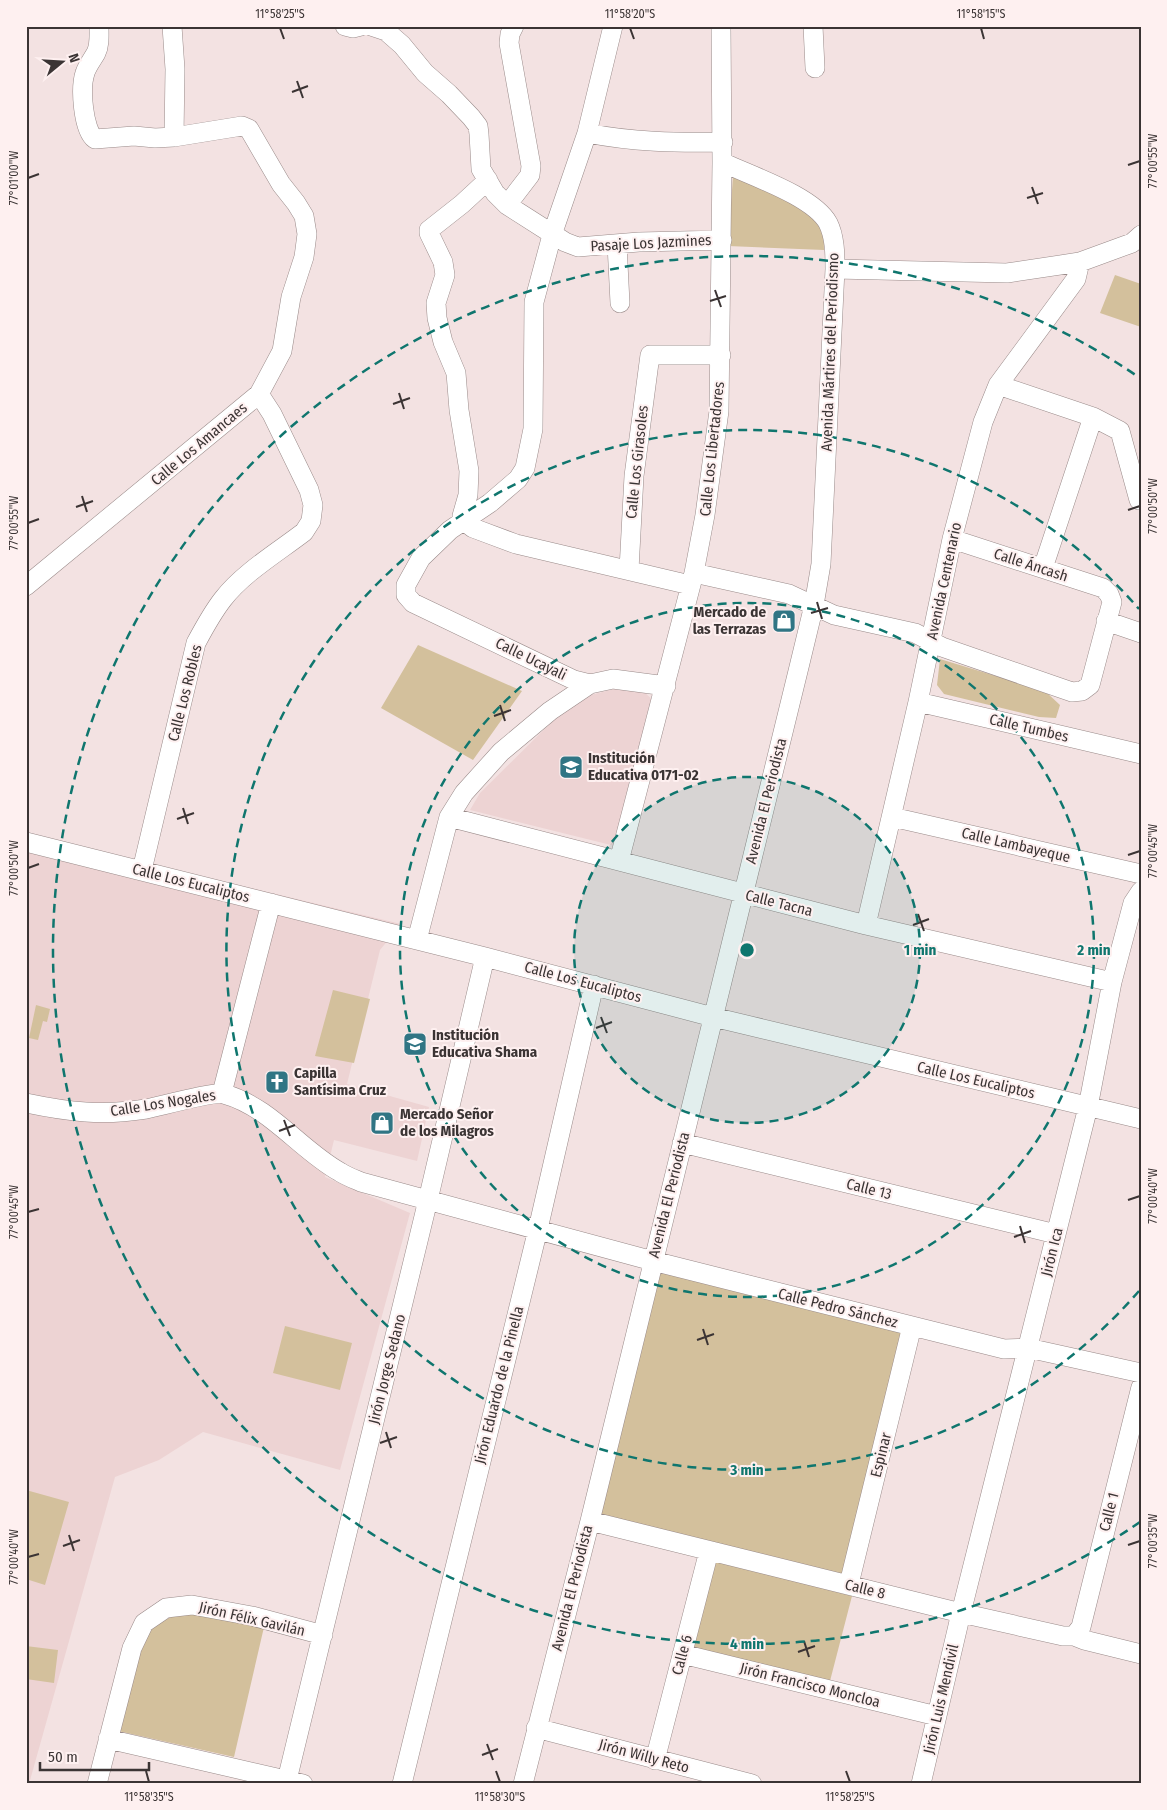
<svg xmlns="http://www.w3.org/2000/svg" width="1167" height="1810" font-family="'Fira Sans Condensed',sans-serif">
<rect width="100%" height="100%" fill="#f3e2e2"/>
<!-- built -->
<path fill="#edd3d3" d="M614,689L644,692L654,701L615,846L470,810L480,793L575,699Z
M26,834L401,924L380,950L347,1084L429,1107L417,1161L334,1140L325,1177L410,1213L340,1470L203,1432L159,1460L115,1477L29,1784H26Z"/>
<!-- green -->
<path fill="#d3c09c" d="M733,176C757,186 813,204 822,230C824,235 824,244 824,250L728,246Z
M1115,275L1141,284V327L1100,313Z
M418,645L522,691L473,760L381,708Z
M940,659L1045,691L1060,705L1056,718L1039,717L944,694L937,685Z
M333,990L370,999L354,1063L315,1056Z
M36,1005L50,1009L47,1022L43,1021L38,1040L29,1038Z
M660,1268L903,1330L842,1576L599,1515Z
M285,1326L352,1343L340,1390L273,1373Z
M26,1490L69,1502L45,1585L26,1579Z
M715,1560L852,1596L830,1681L692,1647Z
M192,1610L264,1627L234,1757L118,1731L141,1644L152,1629L163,1621L175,1615Z
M26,1646L58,1650L54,1683L26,1679Z"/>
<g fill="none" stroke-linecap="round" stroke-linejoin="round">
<!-- minor casing -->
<g stroke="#998a89" stroke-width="20">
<path id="minor" d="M172,26L175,69L174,137
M345,26L353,28L361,26
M371,26L386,31L402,45L425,73L449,94L471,117L478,126L479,134L481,169L495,193L507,205L565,242L578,247L639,242L722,240
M613,26L587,133L552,235L534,302L533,429L525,468L518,479L490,503L450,530L421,558L406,585V595L413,603L574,680L590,684L613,679L666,686
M813,26L815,68
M587,133C632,142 676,143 723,142
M507,205L530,175L531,166L509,43L510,34L514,26
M617,244L620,303
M835,269L1007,273L1080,262L1132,243L1141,235
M998,385L1093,417L1120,431L1139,500
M464,521L462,516L468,495L469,471L459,410L456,373L443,342L437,318L436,303L445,275L443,262L429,233V230L462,204L488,180
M464,521L473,528L516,544L690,585
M1043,568L1093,417
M629,570L634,476L650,355H721
M694,573L789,594L834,615L915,633L942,647L1072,692L1082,691L1090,685L1112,602L1109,594L1103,588L952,539
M26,586L259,394L282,351L291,297L304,257L307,234L304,216L296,203L281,184L249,129L242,126L174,137L155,138L134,136L95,139C83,130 80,88 85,73C87,66 92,60 96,53C100,45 99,35 99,26
M1106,621L1141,633
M918,702L1141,754
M449,817L866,925L1112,982
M892,817L1141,874
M26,842L485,957L713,1017L1141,1119
M619,861L694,573L705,515L719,411L722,162L721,26
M142,870L196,643C204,628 212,613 223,599C243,573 278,552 304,532L311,521L313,505L309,490L272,414L259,394
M866,925L918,702L952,539L983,422L998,385L1076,279L1080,262
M417,940L449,817L464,793L501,752L550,711L590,684
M222,1093L271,903
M26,1103C69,1112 102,1116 146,1109C161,1106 215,1091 224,1094C271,1107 300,1150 340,1172C346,1176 354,1179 361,1182L653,1261L912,1326L1004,1349L1028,1348L1141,1373
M682,1143L1056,1234
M590,1521L961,1613L1063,1636H1074L1084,1640L1141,1654
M849,1584L912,1326
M1074,1636L1081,1627L1141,1387
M682,1654L937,1716
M536,1728L752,1784
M108,1739L303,1784
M655,1760L709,1551
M287,1780L428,1200L485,957
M97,1784L132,1648L144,1623L166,1608L192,1605L252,1616L323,1635
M402,1784L538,1229L594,985
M523,1784L590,1521L800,663L814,605L821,564L835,269C835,254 835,237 828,223C813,196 751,176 722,162
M921,1784L961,1613L1088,1107L1112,982L1133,903L1141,891"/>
</g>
<!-- minor -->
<use href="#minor" stroke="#fff" stroke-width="19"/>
</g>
<!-- ticks -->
<path fill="none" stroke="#3b3434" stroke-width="2" d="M280,28L284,39M630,28L634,39M981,28L984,39M297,81L303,98M292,92L308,86M1128,165L1140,161M28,178L39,174M1032,187L1038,204M1027,198L1043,193M715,290L721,307M710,301L726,296M399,393L404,409M393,404L410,398M82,496L87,512M76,507L93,501M1128,510L1140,506M28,523L39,519M817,602L822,619M811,613L828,608M500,705L505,721M494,716L511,710M183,808L188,824M177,819L194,813M1128,855L1140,851M28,868L39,864M918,914L924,931M913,925L929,919M601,1017L607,1033M596,1028L612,1022M284,1120L290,1136M279,1131L295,1125M1128,1200L1140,1196M28,1212L39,1209M1020,1226L1025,1243M1014,1237L1031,1231M703,1329L708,1345M697,1340L714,1334M386,1432L391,1448M380,1443L397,1437M69,1535L74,1551M1128,1545L1140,1541M63,1546L80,1540M28,1557L39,1554M804,1641L809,1657M798,1652L815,1646M487,1744L493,1760M482,1755L498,1749M146,1771L149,1782M496,1771L500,1782M846,1771L850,1782"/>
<!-- distance rings -->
<circle cx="747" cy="950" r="173" fill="#0f766e" fill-opacity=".12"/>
<g fill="none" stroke="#0f766e" stroke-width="2.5" stroke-dasharray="9 6">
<circle cx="747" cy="950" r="173"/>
<circle cx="747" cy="950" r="347"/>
<path d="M1139 1291A520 520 0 1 1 1139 609"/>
<path d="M1140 1522A694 694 0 1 1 1140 378"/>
</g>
<!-- icons -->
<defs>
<g id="shop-square" transform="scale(1.25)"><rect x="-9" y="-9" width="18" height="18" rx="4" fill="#307584" stroke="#fef0f0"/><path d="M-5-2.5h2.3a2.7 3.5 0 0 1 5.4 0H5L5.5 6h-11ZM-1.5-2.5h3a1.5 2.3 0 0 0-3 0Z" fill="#fff"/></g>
<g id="school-square" transform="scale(1.25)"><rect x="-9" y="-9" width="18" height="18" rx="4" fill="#307584" stroke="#fef0f0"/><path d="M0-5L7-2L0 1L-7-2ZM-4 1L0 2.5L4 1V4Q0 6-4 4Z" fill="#fff"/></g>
<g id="church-square" transform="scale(1.25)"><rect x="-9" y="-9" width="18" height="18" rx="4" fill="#307584" stroke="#fef0f0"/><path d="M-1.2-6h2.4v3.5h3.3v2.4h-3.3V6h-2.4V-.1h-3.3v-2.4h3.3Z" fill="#fff"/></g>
</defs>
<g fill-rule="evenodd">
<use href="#shop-square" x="784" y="621"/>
<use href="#school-square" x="571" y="767"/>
<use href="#school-square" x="415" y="1044"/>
<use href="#church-square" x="277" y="1082"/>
<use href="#shop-square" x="382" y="1123"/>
</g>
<g text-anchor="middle" stroke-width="4" stroke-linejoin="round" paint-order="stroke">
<!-- street labels -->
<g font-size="15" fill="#3b3434" stroke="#fef0f0">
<text transform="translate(651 243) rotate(-3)" y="5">Pasaje Los Jazmines</text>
<text transform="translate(830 352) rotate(-88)" y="5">Avenida Mártires del Periodismo</text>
<text transform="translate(199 444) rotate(-40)" y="5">Calle Los Amancaes</text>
<text transform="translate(712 449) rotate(-84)" y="5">Calle Los Libertadores</text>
<text transform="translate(637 462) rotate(-84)" y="5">Calle Los Girasoles</text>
<text transform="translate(1031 565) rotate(18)" y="5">Calle Áncash</text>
<text transform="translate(944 581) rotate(-78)" y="5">Avenida Centenario</text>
<text transform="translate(531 659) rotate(26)" y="5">Calle Ucayali</text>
<text transform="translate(185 693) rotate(-76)" y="5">Calle Los Robles</text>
<text transform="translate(1029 728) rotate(13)" y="5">Calle Tumbes</text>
<text transform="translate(766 801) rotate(-76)" y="5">Avenida El Periodista</text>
<text transform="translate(1016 845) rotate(13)" y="5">Calle Lambayeque</text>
<text transform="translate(191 883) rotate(14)" y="5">Calle Los Eucaliptos</text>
<text transform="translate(779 903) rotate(14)" y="5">Calle Tacna</text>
<text transform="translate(583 982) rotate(15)" y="5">Calle Los Eucaliptos</text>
<text transform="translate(976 1080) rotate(13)" y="5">Calle Los Eucaliptos</text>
<text transform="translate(163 1103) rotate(-9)" y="5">Calle Los Nogales</text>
<text transform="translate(869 1189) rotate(14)" y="5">Calle 13</text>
<text transform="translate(669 1195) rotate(-76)" y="5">Avenida El Periodista</text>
<text transform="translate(1052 1252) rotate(-76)" y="5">Jirón Ica</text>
<text transform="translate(838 1308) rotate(14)" y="5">Calle Pedro Sánchez</text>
<text transform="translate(387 1369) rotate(-76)" y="5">Jirón Jorge Sedano</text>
<text transform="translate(499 1385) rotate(-76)" y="5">Jirón Eduardo de la Pinella</text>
<text transform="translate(881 1455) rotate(-76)" y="5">Espinar</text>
<text transform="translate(1109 1512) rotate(-76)" y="5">Calle 1</text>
<text transform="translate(572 1588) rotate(-76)" y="5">Avenida El Periodista</text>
<text transform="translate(865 1589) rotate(14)" y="5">Calle 8</text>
<text transform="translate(252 1619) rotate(13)" y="5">Jirón Félix Gavilán</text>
<text transform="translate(682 1655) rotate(-75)" y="5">Calle 6</text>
<text transform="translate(810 1685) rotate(14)" y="5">Jirón Francisco Moncloa</text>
<text transform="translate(941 1699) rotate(-77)" y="5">Jirón Luis Mendivil</text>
<text transform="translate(644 1756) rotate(15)" y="5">Jirón Willy Reto</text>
</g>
<!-- poi labels -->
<g font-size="15" font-weight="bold" fill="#3b3434" stroke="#fef0f0" text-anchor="start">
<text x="766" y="617" text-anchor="end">Mercado de<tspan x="766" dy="17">las Terrazas</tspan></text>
<text x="588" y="763">Institución<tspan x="588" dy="17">Educativa 0171-02</tspan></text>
<text x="432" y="1040">Institución<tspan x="432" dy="17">Educativa Shama</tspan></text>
<text x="294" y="1078">Capilla<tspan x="294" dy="17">Santísima Cruz</tspan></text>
<text x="400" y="1119">Mercado Señor<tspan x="400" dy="17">de los Milagros</tspan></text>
</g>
</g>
<circle cx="747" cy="950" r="8" fill="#0f766e" stroke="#fef0f0" stroke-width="2.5"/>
<g font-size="15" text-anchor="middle" font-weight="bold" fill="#0f766e" stroke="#fef0f0" stroke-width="4" stroke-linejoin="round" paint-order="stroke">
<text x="920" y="955">1 min</text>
<text x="1094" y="955">2 min</text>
<text x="747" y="1475">3 min</text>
<text x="747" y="1649">4 min</text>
</g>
<!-- border -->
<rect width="1167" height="1810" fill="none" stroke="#fef0f0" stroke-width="55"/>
<!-- north arrow -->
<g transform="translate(62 62) rotate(72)" stroke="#fef0f0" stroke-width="4" paint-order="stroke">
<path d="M0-4L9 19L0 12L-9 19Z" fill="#3b3434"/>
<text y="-8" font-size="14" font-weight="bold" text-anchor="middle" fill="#3b3434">N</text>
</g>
<!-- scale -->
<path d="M40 1762v8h109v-8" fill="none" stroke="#3b3434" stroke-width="2.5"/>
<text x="48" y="1762" font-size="15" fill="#3b3434" stroke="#fef0f0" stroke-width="4" paint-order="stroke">50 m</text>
<rect x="28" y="28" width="1112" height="1754" fill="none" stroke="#3b3434" stroke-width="2"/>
<g font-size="12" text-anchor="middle" fill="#3b3434">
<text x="280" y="18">11°58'25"S</text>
<text x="630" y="18">11°58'20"S</text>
<text x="981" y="18">11°58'15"S</text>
<text transform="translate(1153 161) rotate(-90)" y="4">77°00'55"W</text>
<text transform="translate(14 178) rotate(-90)" y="4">77°01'00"W</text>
<text transform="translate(1153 506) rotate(-90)" y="4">77°00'50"W</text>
<text transform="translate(14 523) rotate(-90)" y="4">77°00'55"W</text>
<text transform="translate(1153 851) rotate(-90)" y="4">77°00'45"W</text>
<text transform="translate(14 868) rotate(-90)" y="4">77°00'50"W</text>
<text transform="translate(1153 1196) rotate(-90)" y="4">77°00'40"W</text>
<text transform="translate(14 1212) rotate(-90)" y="4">77°00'45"W</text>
<text transform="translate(1153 1541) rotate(-90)" y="4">77°00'35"W</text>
<text transform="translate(14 1557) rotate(-90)" y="4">77°00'40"W</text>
<text x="149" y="1801">11°58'35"S</text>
<text x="500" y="1801">11°58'30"S</text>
<text x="850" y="1801">11°58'25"S</text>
</g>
</svg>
